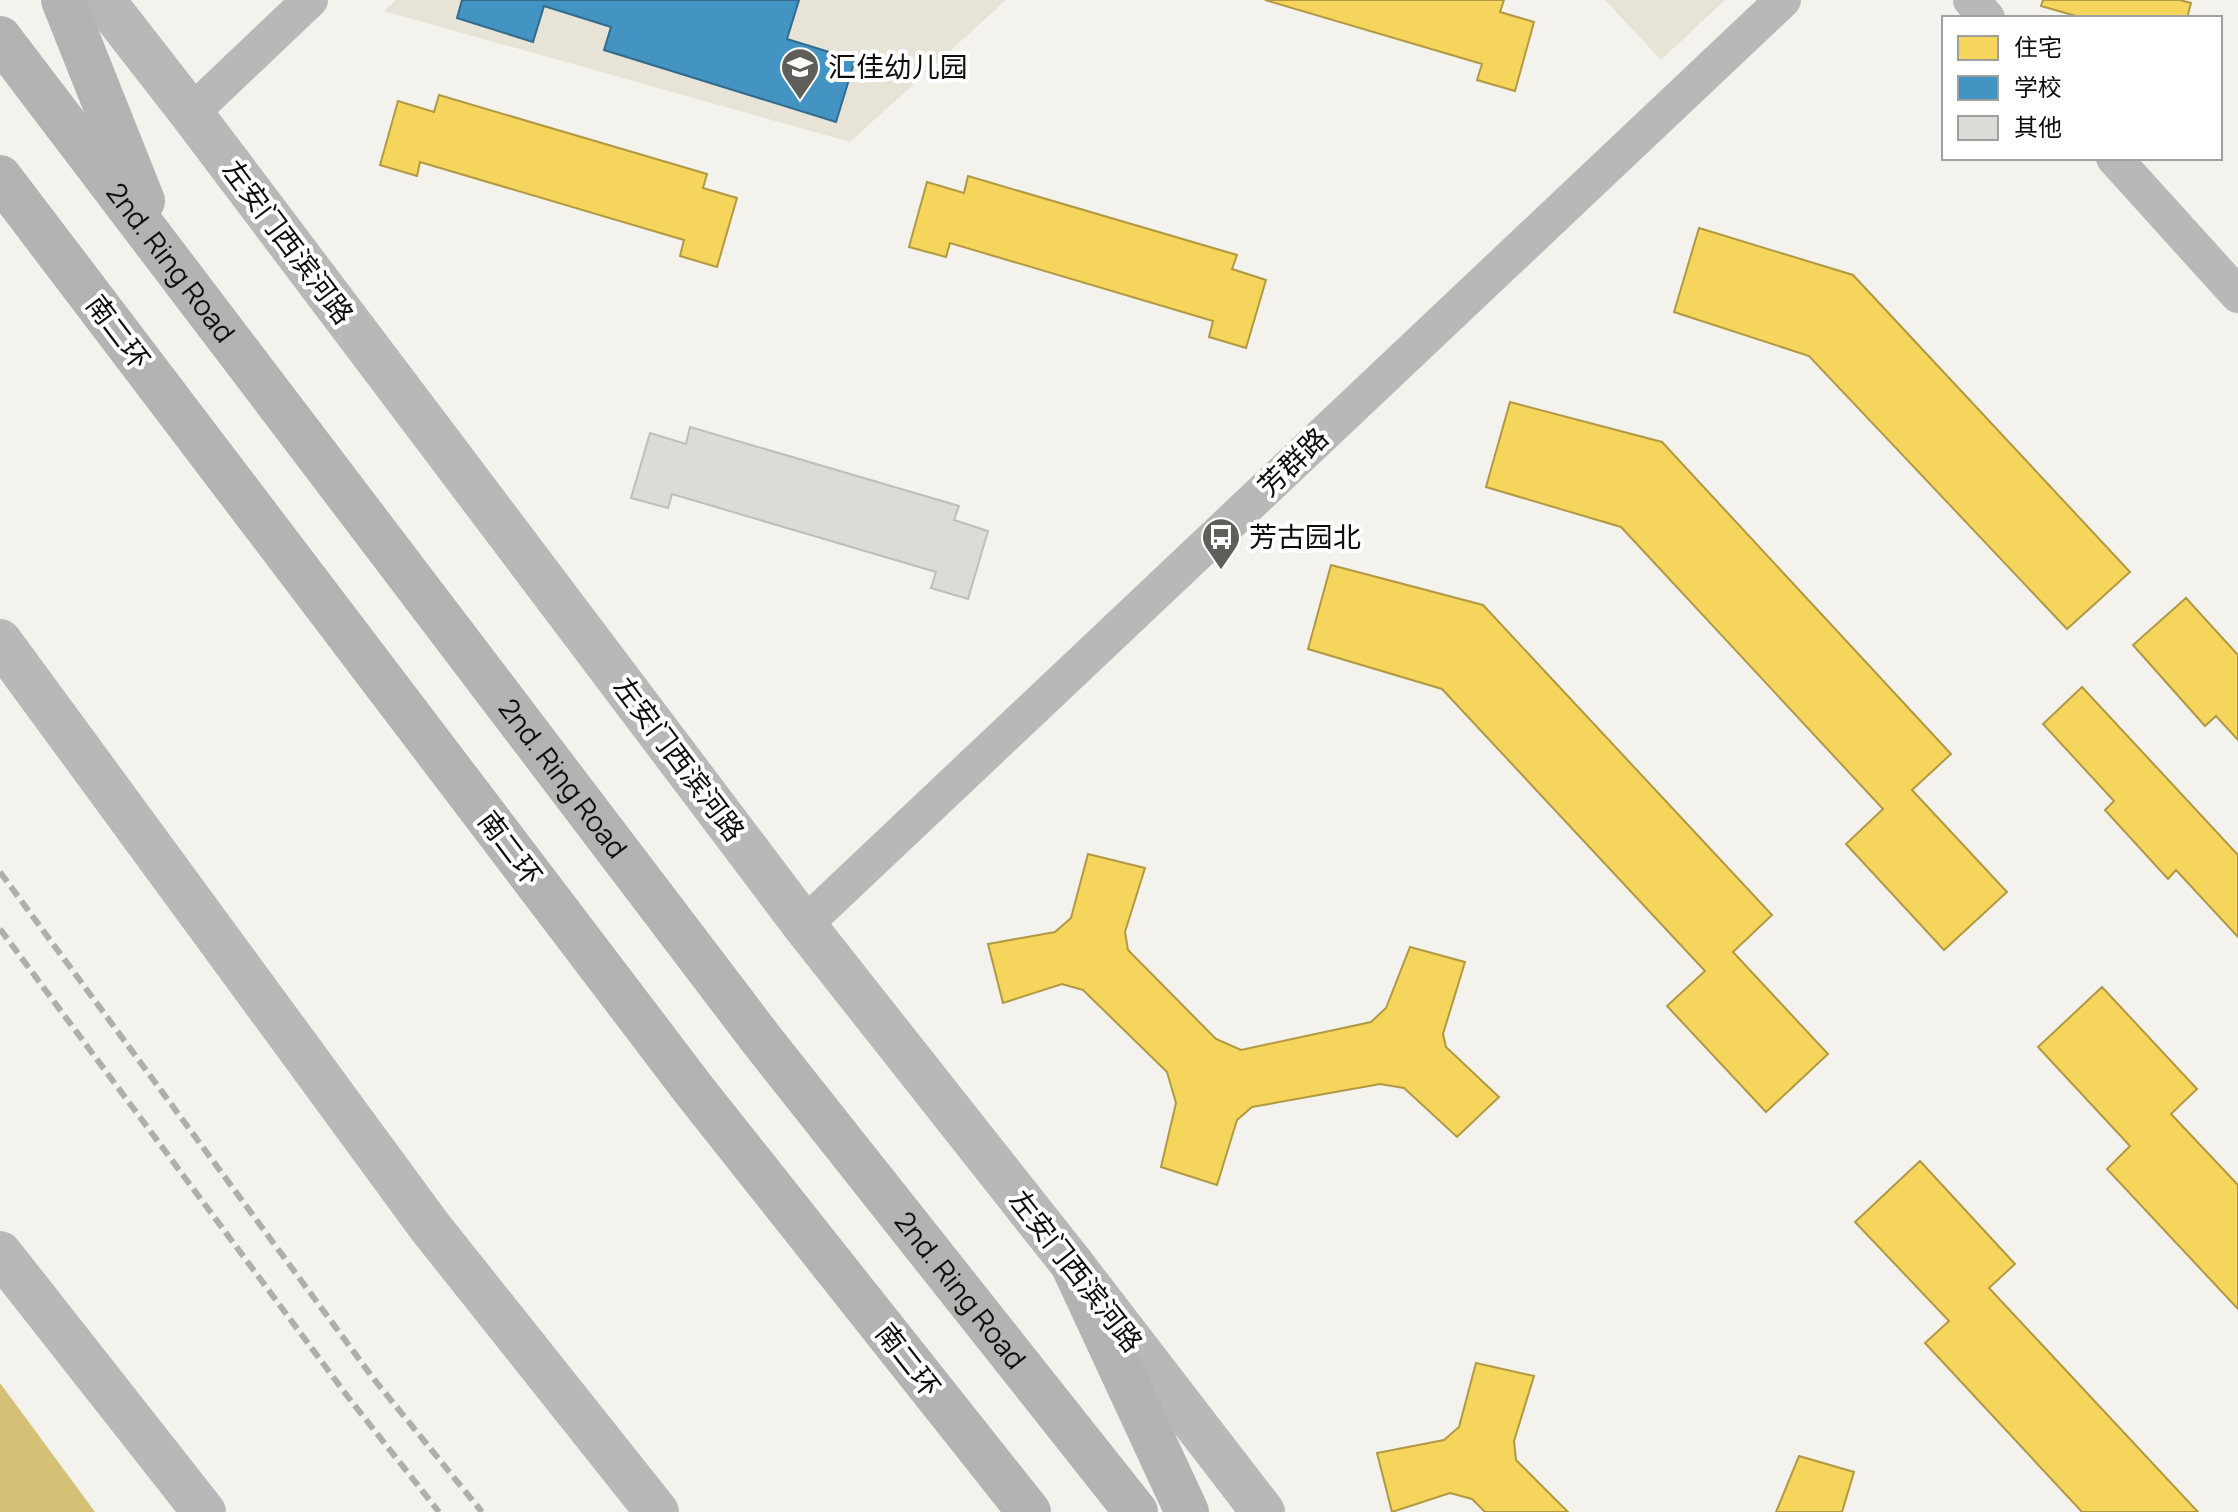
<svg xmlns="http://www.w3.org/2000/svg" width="2238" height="1512" font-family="Manrope,'Noto Sans SC',sans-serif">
<rect width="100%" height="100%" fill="#f3f2ec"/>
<!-- built -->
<path fill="#e7e4d7" d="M396,0H1006L850,142L384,11Z
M1605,0H1725L1661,60Z"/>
<!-- water -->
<path fill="#d4c175" d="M0,1383L95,1512H0Z"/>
<!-- homes -->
<path fill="#f6d55c" stroke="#b19944" stroke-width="2" d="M1265,0H1504L1500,12L1534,22L1515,91L1477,80L1482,64Z
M2043,0H2180L2191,3L2187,18H2083L2041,6Z
M439,95L707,174L703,188L737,198L717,267L680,256L684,240L420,162L417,176L380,165L398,101L434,112Z
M968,176L1237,255L1232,269L1266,280L1246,348L1209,337L1213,321L950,243L946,257L909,247L927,182L964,193Z
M1699,228L1853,275L2130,572L2067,629L1809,356L1674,312Z
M1510,402L1662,442L1951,754L1912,790L2007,892L1944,950L1846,844L1883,809L1621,527L1486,487Z
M1331,565L1483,605L1772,915L1733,952L1828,1054L1766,1112L1667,1006L1705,971L1442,689L1308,649Z
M2186,598L2238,655V740L2216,716L2205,726L2133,645Z
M2082,687L2238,855V937L2176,870L2168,879L2105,810L2114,801L2043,724Z
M1088,854L1145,868L1125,932L1128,950L1216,1039L1241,1050L1371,1022L1386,1008L1410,947L1465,962L1443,1034L1446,1047L1499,1097L1457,1137L1404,1088L1380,1084L1252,1107L1237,1120L1217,1185L1161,1167L1176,1103L1167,1072L1083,990L1062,984L1003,1003L988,944L1055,932L1071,918Z
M2102,987L2197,1089L2171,1114L2238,1185V1309L2107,1169L2130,1146L2038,1047Z
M1920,1161L2015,1264L1989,1288L2198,1512H2082L1925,1343L1949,1321L1855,1222Z
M1476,1363L1534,1376L1514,1441L1516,1460L1568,1512H1485L1472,1499L1450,1493L1392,1512L1377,1453L1444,1440L1459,1427Z
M1799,1456L1854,1472L1842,1512H1776Z"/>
<!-- schools -->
<path fill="#4393c3" stroke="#336b8c" stroke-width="2" d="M462,0H799L787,39L855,60L836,122L604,50L611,27L544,6L533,42L457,18Z"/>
<!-- building -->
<path fill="#dcdbd7" stroke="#bfbeba" stroke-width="2" d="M690,427L959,506L954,520L988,531L968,599L931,588L936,572L672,494L668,508L631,498L650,433L686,444Z"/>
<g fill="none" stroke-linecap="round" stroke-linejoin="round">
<!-- minor -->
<path stroke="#b8b8b8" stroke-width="36" d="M1971,0L1987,18
M191,113L310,0
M2114,158L2238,295
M804,925C1131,618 1456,308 1783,0"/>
<!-- tertiary -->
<path stroke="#b8b8b8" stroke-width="44" d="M103,0L191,113L804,925L1072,1264L1263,1512
M0,641L430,1227L657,1512
M0,1253L204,1512"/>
<!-- trunk -->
<g stroke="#b2b3b2" stroke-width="44">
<path d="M63,0L143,201"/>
<path id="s1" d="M0,38L761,1039L1136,1512"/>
<path d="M0,177L694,1090L1029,1512"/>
<path d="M1072,1264L1187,1512"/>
</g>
<!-- rail -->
<path stroke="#aeaeac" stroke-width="6" stroke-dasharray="12 6" stroke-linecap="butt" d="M0,872L373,1378L482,1512
M0,929L348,1397L439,1512"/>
</g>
<!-- icons -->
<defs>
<g id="school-pin" transform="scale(2)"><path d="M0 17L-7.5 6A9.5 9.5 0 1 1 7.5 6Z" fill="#5f5e5a" stroke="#fff"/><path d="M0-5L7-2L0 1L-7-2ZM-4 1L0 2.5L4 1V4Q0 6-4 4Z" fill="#fff"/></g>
<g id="bus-pin" transform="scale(2)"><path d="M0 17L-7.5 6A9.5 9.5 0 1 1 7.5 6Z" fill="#5f5e5a" stroke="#fff"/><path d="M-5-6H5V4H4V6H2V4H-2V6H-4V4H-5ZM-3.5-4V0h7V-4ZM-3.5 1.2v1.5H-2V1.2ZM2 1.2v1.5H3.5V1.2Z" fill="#fff"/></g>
</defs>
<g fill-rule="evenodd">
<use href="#school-pin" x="800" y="67"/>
<use href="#bus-pin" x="1221" y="537"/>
</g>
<g text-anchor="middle" stroke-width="8" stroke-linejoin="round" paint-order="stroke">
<!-- poi labels -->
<g font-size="28" fill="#0f0e0b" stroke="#fff" text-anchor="start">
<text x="828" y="77">汇佳幼儿园</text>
<text x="1249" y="547">芳古园北</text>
</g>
<!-- street labels -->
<g font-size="28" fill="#0f0e0b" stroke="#fff">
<text transform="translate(288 242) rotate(53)" y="10">左安门西滨河路</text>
<text dy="10" stroke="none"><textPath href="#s1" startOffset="282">2nd. Ring Road</textPath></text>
<text transform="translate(118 332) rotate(53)" y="10">南二环</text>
<text transform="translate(1293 462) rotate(-44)" y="10">芳群路</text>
<text transform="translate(679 759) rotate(53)" y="10">左安门西滨河路</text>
<text dy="10" stroke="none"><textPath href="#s1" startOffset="930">2nd. Ring Road</textPath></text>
<text transform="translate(510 848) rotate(53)" y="10">南二环</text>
<text transform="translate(1076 1271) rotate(52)" y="10">左安门西滨河路</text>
<text dy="10" stroke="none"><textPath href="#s1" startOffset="1578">2nd. Ring Road</textPath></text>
<text transform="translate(908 1360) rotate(52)" y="10">南二环</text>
</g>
</g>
<!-- legend -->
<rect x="1942" y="16" width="280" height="144" fill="#ffffff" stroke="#9f9f9d" stroke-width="2"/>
<rect x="1958" y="36" width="40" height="24" fill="#f6d55c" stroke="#9f9f9d" stroke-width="2"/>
<text x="2014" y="56" font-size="24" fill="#0f0e0b">住宅</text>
<rect x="1958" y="76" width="40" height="24" fill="#4393c3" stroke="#9f9f9d" stroke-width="2"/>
<text x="2014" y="96" font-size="24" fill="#0f0e0b">学校</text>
<rect x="1958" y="116" width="40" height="24" fill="#dcdbd7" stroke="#9f9f9d" stroke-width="2"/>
<text x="2014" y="136" font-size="24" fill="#0f0e0b">其他</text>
</svg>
